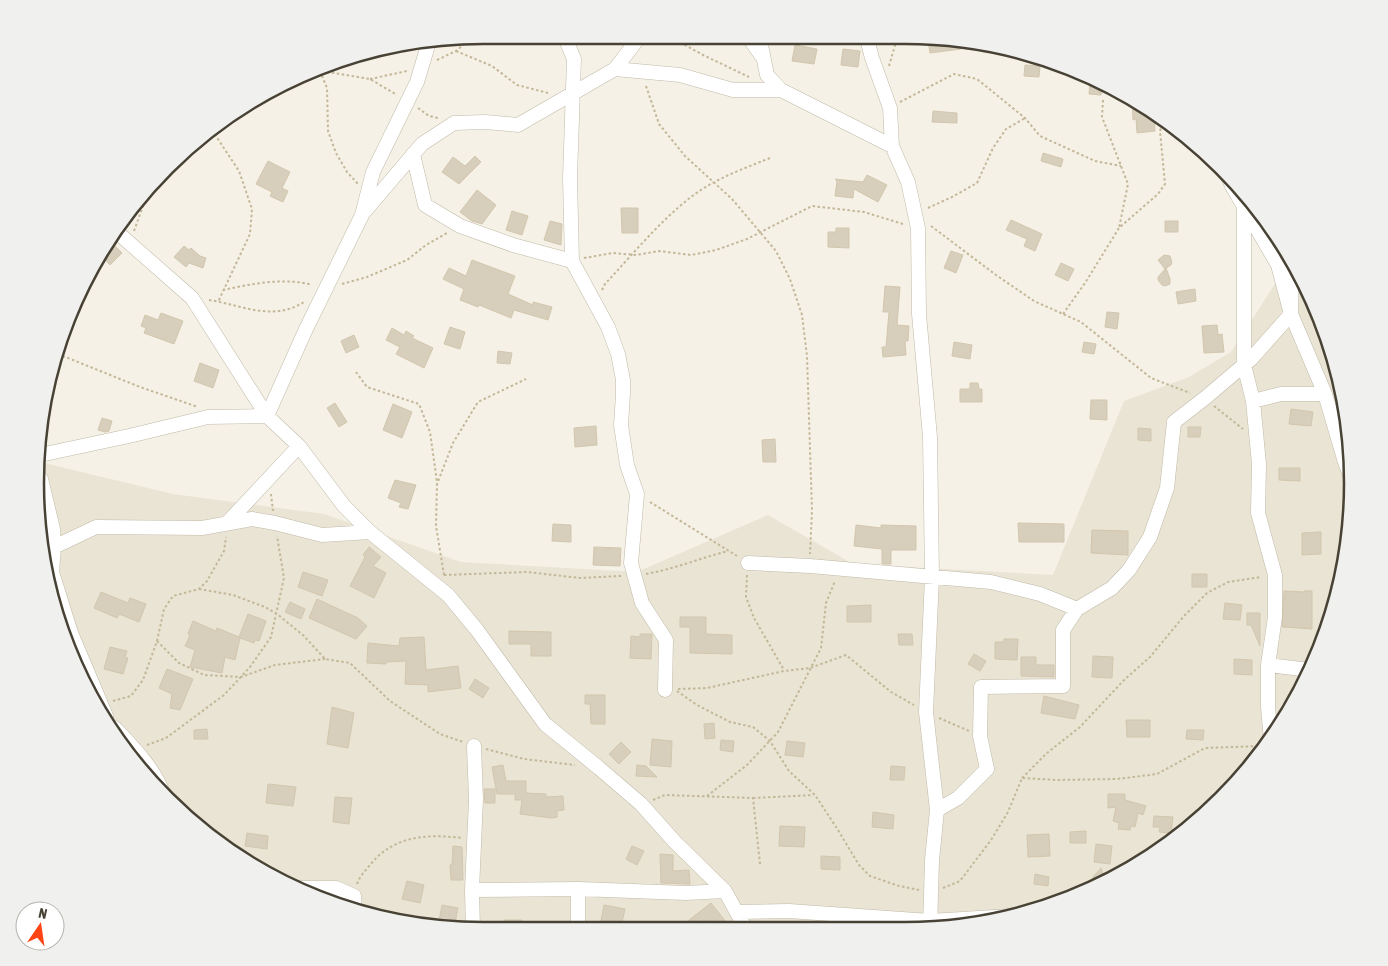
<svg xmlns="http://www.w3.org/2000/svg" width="1388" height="966" font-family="'Asap Condensed',sans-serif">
<rect width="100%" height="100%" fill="#f5f1e6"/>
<!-- residential -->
<path fill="#e9e4d4" d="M1291,259L1319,312L1344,396L1353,483L1344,571L1319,655L1277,732L1222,800L1103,885L992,922L905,931H483L395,922L311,897L234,855L166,800L81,681L44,570L40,462L173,494L324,514L461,562L637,572L768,515L853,564L1053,575L1124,401L1189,377L1231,352Z"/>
<!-- building -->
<path fill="#d7cebb" stroke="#d3c6ad" d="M937,38L960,40L961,49L930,53L928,40L938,43Z
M795,45L817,49L814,64L792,61Z
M843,49L860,51L858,67L841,65Z
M1025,65L1040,66L1039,77L1024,76Z
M1090,83L1102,85L1101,95L1089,94Z
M1132,97L1154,114L1155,131L1137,133L1136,119L1133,120Z
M933,111L957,113V123L932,122Z
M1043,153L1063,159L1061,167L1041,161Z
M475,156L481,162L459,184L442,172L453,157L465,166Z
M268,161L290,172L282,188L288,191L283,202L270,196L272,192L256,184Z
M867,175L887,185L878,202L854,189L853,198L835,196L837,181L835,179L863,182Z
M477,190L496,205L482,224L472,221L460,212Z
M621,208H638V233H622Z
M512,211L528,216L522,235L506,230Z
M1011,220L1042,234L1035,251L1024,246L1027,239L1006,230Z
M550,221L562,224L561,245L544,240Z
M1165,221H1178V232H1165Z
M836,228H849V248L828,247V232H836Z
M112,243L122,253L110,265L103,257Z
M184,246L189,250L191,248L200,256L206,258L203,268L189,263L186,267L174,257Z
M951,251L963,255L956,273L944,268Z
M1164,255L1170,256L1172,262L1171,265L1165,269L1158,260Z
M472,260L515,276L508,294L533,305V302L552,307L548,320L514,310L511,318L479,305L478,307L460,300L464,289L443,279L449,268L466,276Z
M1061,263L1074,269L1068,281L1055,275Z
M1166,268L1170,279V284L1165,286L1162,285L1158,280V277Z
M885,286L900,287L897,325L909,326L908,341H905L906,355L883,357L882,347H886L889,312H883Z
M1195,289L1196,301L1178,304L1176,292Z
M1107,312L1119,313L1117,329L1105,327Z
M161,313L183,321L174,344L144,333L146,328L141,326L145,315L158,320Z
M1217,325L1218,335L1222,334L1224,352L1204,353L1202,326Z
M450,327L465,332L460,349L444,344Z
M392,328L404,335L406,331L414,336L412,338L433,348L424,368L396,354L400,347L386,340Z
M354,335L359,347L346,353L341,341Z
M954,342L972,345L970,359L952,356Z
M1084,342L1096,344L1094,354L1082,352Z
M498,351L512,353L510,364L497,363Z
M200,363L219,370L213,388L194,381Z
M970,383H978L979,389H982V402H960V389H970Z
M1091,400H1107V420L1090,419Z
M335,403L347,422L339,427L327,408Z
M393,404L412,412L402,438L383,430Z
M1291,409L1313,412L1311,426L1289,424Z
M102,418L112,421L109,431L105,432L98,430Z
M596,426L597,445L575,447L574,428Z
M1188,427H1201L1200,437H1188Z
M1138,428L1151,429V441L1138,440Z
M775,439L776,462H763L762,440Z
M1279,468H1300V481L1279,480Z
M395,480L416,485L408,509L399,507L401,503L388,498Z
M1018,523L1064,524V542H1019Z
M553,524L571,525V542L552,541Z
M856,525L881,528V525L916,526V550H891V564H882V549L854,546Z
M1092,530L1128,531V555L1091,553Z
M1321,532V554L1302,555V533Z
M369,547L381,557L373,566L386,573L374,598L350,586L365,557L363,555Z
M594,547L621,548L620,566L593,565Z
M303,572L328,580L322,596L298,587Z
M1192,574H1207V587H1192Z
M1284,591L1304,592V591H1312V629L1282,627Z
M101,592L128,603L130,598L146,604L139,622L119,614L117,618L94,608Z
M317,599L358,618L367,626L356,639L309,618Z
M290,602L305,609L301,619L285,612Z
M1225,603L1242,605L1240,620L1223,619Z
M871,605V622H847V606Z
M1247,613H1260V646L1251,625H1247Z
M248,614L266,621L259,641L255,640L254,643L240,638L235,660L225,657L222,673L190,667L195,650L185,646L190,635L188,634L193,621L216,631L217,628L239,637Z
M680,617H706V634L732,635V654L690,653V627H680Z
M509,631L551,632V656H531V644H509Z
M640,634H652L651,659L630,658L631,636L640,637Z
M898,634H912L913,645H899Z
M424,637L426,670L458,666L461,688L428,692V685L405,684L406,661L386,662V664L367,663L368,643L399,646L400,638Z
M1004,639H1018L1017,660L995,659V642H1004Z
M110,647L127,651L125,657L128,658L123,674L104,669Z
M974,654L986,661L980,671L968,664Z
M1093,656L1113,657L1112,678L1092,677Z
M1021,657H1036V665H1054V677L1021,676Z
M1234,659L1252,660V675L1234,674Z
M167,669L193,679L180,710L170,708L172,694L159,688Z
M475,679L489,688L483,698L469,689Z
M585,695H605V724H591L590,704H585Z
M1044,696L1079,705L1075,719L1041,713Z
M332,707L354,713L348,748L327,744Z
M1126,720H1150V737H1127Z
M714,723L715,738L705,739L704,724Z
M207,729L208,739H194V730Z
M1187,730H1204L1203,740L1186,739Z
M652,739L672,741L671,767L650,765Z
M721,740L734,741L733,752L720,750Z
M787,741L805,743L803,757L785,755Z
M621,742L631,752L619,764L609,754Z
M503,765L506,781H526V793L546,794V797L563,796L564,810L557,811V817L552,818L520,814L522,800H515V794H497L492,767Z
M637,765L646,766L657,777L636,776Z
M891,766L905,767L904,780H890Z
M268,784L296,787L293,806L266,803Z
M484,789H495V803H485Z
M1108,794H1125V800L1146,806L1143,815L1138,813L1135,827L1131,826L1130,830L1118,829L1119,823L1113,821L1116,807L1108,808Z
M335,797L352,798L349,824L333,822Z
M873,812L894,815L893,829L872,827Z
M1154,816L1173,817L1171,833L1159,832L1160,827H1153Z
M780,826L805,827L804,847L779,846Z
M1086,831V843H1070V832Z
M247,833L268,836L267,849L245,846Z
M1049,834L1050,856L1028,857L1027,835Z
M1096,844L1112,846L1110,864L1094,862Z
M453,846L462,847L463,880H451L450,865H452Z
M632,846L644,851L637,865L626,859Z
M660,854L673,855V871L689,870L690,884L661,883Z
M821,856L840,857V870L821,869Z
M1101,868L1105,880L1104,883L1098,886L1093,883L1092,880L1093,877Z
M1035,874L1049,877L1048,886L1034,884Z
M407,881L424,885L420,903L402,899Z
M711,903L726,922L715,931L706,920L692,931H690L684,924Z
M442,905L458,908L454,928L438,926Z
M604,905L625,909L620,931H599Z
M504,920H522V931H504Z"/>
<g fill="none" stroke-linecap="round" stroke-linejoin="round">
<!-- minor casing -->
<g stroke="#c1baa8" stroke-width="15">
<path id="minor" d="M564,35L574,59L570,178L572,261L608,327L618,354L623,380V394L621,425L627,465L637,494L631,563L642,603L666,640L665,690
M747,35L761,55
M759,35L767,75L781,90L892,146
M866,35L872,58L890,108L892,146L908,182L918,228L919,314L930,437L932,577L926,712L937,810
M615,69L641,35
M413,154L425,205L460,226L513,245L572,261
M1226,171L1232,186L1278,265L1291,314L1325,394L1345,462L1353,483
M1244,208V365L1253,401
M365,211L422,144L454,123L485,122L518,125L615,69L680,75L733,90H781
M118,233L192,298L267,416L299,446L344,506L370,532L448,595L477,630L545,724L599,768L641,804L675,842L725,891L686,893L578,889L472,890L473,930
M40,455L129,436L208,417L267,416L306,329L362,215L373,172L417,82L429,42
M41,479L53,529L54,547L52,572L71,633L106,716
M228,522L299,446
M54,547L96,527L202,528L252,519L275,523L322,535L370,532
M748,563L810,566L991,582L1040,594L1077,609
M1268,665L1310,670
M115,728C135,749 155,769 165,798
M1271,740L1268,707V665L1275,617V575L1258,513L1259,464L1253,401L1281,394H1325
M295,888H336L354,896L355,910
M472,890L476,799L474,746
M725,891L747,931
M738,912L789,911L930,921L1011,916
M930,929L932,860L937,810L958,798L987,769L980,736L981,687L1063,686V630L1077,609L1112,588L1129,570L1150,537L1167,488L1174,422L1205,398L1251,359L1291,314L1292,262
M578,931V889"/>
</g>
<!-- path -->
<path stroke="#c4b798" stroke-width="2" stroke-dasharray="2.5 2.5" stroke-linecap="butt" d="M667,35L703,55L749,77
M456,51L492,66L517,85L548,93
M437,60L456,51L474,36
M889,66L898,35
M320,71L327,88L328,131L336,153L347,172L358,184
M322,71L370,79L397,95
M370,79L407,71
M646,86L659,124L685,156L732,199L776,251L790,279L802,315L807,356L812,511L810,554
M1103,100L1102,117L1128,184L1119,228
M900,102L954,74L977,79L1025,118L1040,136L1095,161L1121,166
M418,108L429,116L438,118
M212,130L239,171L252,209L250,234L218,302
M928,208L952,197L977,183L993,148L1006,129L1025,118
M931,226L996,275L1034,301L1081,322L1151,378L1190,393
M134,231L143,206L145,190
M584,258L613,253L636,255L659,251L691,255L716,250L747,239L812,206L864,212L903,224
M342,284L367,277L407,260L426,245L447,233
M223,290C250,284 286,277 312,285
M602,290L605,284C632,255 659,222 691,197C714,179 743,169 770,158
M209,300C242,305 272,322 304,302
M1063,314L1085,283L1119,228L1158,194L1165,184L1160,131L1163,121
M58,354L140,387L198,407
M356,372L367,387L419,404L430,432L437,482
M1214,406L1243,429
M271,494L273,511
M650,502L737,556
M646,574C674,569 701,558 728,551
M444,575L527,572L580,578L621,576
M444,575L436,526L437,484L453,443L478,402L526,379
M747,575L746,597L754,618L784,670
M199,589L233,595L265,607L277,614L304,636L325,659L350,663L390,701L440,734L463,742
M157,641L179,663L204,675L241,677L275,665L325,659
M678,689L707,688L784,671L810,668L846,655L891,692L914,705
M677,691L697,705L730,722L753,727L770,741L789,771L815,795L838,830L859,865L870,876L899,886L919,890
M113,701L131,696L143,680L157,641L164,609L173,596L199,589L207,581L224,551L226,537
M939,718L969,731
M147,745L166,738L224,695L250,667L271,637L284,578L277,536
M486,749L524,759L575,765
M1022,778L1047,753L1080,727L1124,680L1150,657L1184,616L1207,593L1228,582L1261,577
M707,796L747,765L778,732L821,648L826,603L835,581
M753,798L813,795
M653,800L665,795L753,798L760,864
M357,884C360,876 365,871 370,865C394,835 427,834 462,838
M943,888L960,881L991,840L1008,812L1022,778L1057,780L1117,779L1157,774L1205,748L1260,746"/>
<!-- minor -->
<use href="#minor" stroke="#fff" stroke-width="14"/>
</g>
<!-- crop -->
<path d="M0 0H1388V966H0ZM483 44H905A439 439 0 0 1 1344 483V483A439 439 0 0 1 905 922H483A439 439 0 0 1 44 483V483A439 439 0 0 1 483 44Z" fill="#f0f0ef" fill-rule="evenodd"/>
<path fill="none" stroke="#484235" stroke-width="2.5" d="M483 44H905A439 439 0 0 1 1344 483V483A439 439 0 0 1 905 922H483A439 439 0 0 1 44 483V483A439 439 0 0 1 483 44Z"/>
<!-- north arrow -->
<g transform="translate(40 926) rotate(13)"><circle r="24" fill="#ffffff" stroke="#b6b3ae"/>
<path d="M0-4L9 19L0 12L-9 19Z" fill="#ff4413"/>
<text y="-8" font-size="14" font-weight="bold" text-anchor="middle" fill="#484235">N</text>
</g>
</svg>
